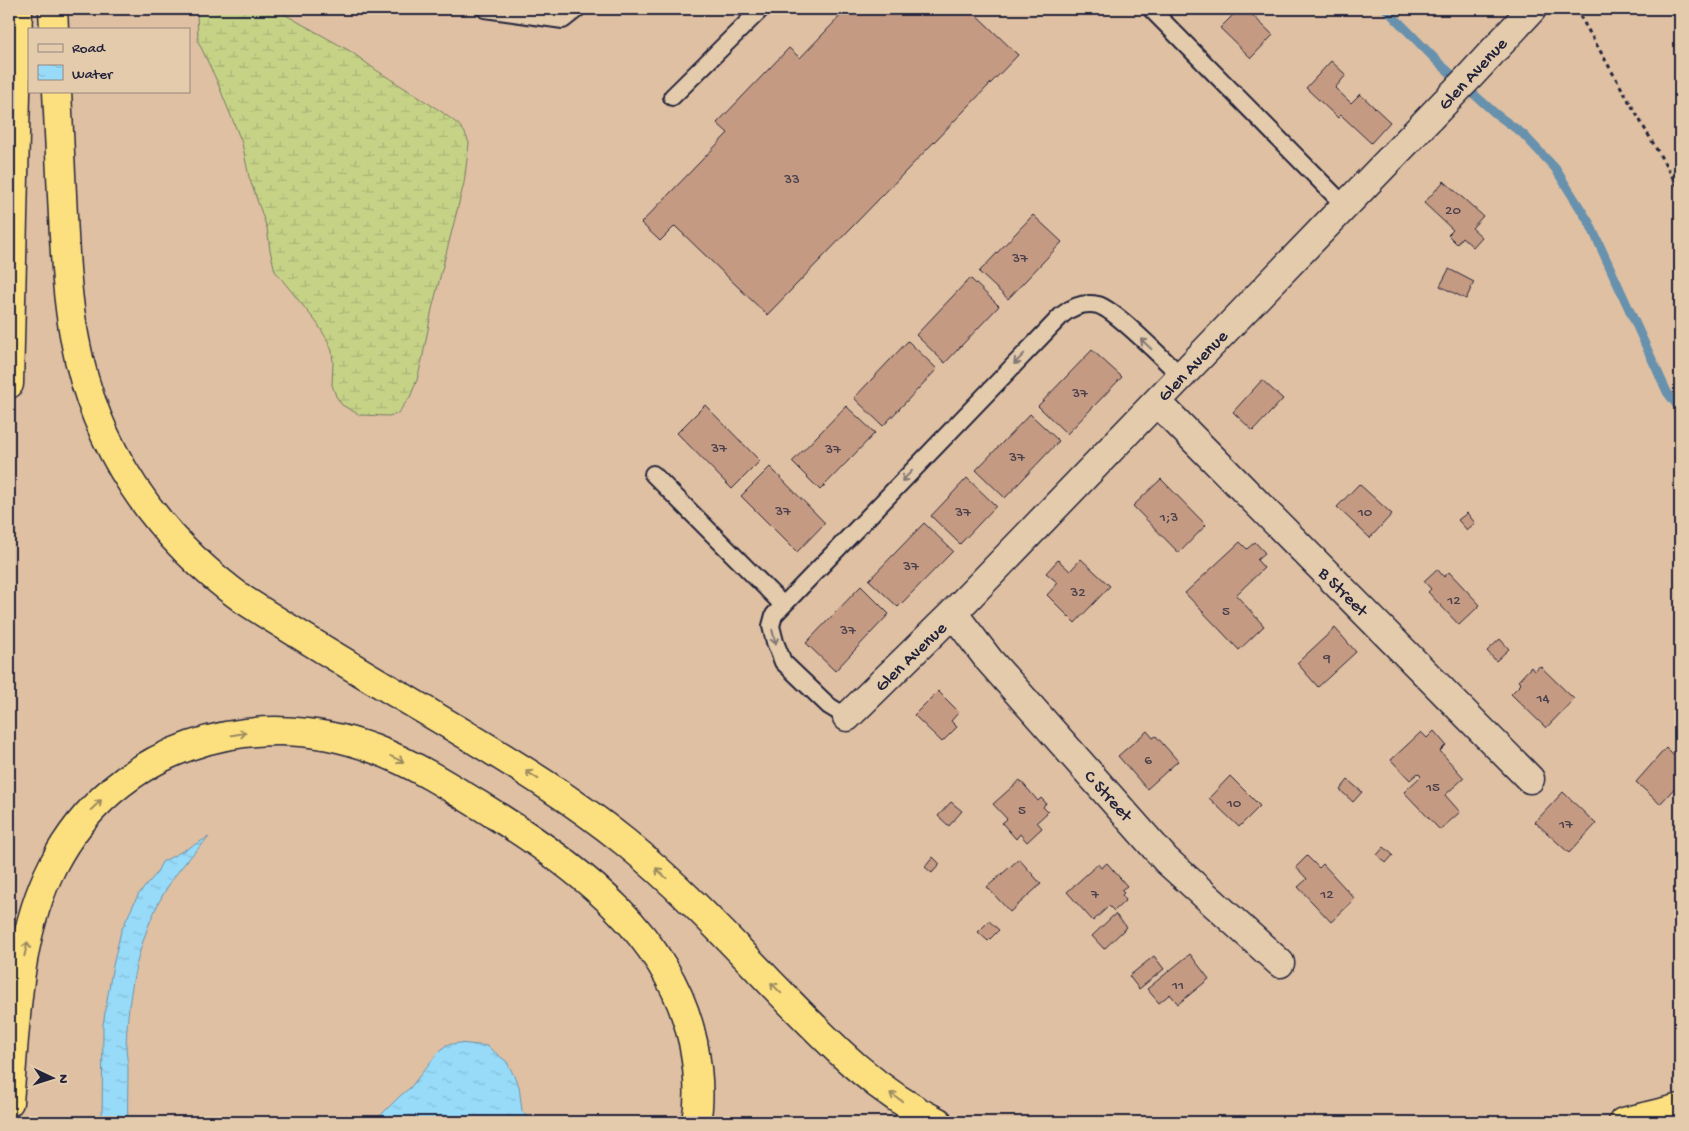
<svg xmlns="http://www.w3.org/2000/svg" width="1689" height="1131" font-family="'Gochi Hand',sans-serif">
<defs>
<pattern id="wetland-marsh" width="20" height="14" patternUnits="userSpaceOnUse" patternTransform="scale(1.25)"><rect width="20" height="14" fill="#c6d387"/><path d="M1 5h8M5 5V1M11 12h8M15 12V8" fill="none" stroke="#aab575"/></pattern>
<pattern id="water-ripples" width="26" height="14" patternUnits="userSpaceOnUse" patternTransform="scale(1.25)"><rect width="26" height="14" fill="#97dbf9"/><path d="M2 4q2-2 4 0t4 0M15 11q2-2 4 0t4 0" fill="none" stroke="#82bcd6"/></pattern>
</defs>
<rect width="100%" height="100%" fill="#dfc0a2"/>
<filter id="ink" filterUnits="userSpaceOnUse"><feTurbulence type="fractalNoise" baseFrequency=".02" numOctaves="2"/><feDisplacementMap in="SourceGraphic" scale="10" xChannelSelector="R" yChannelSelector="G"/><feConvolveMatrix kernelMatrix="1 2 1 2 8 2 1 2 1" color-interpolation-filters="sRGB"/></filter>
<g filter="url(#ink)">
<!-- wetland -->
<path fill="url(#wetland-marsh)" stroke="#747a61" d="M197,9H275L350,51L376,70L442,112L459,125L465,133L469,143L464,183L432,309L422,360L417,380L410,397L398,413L389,416L360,415L342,405L336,396L332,385L333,363L332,351L328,341L317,323L275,271L270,250L267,228L249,177L242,143L216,79L198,41Z"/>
<!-- water -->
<path fill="url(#water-ripples)" stroke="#6891ad" d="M209,837C195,852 181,866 170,883C139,931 128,991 126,1046C126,1054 128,1062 128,1069C128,1087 127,1105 128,1122H102L103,1025L112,970L121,931L138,895L156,874L162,862Z
M459,1043L487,1046L507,1062L519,1086L522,1111L531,1122H374L400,1096L410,1088L436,1055L446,1045Z"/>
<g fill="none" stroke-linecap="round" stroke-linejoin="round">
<!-- stream -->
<path stroke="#6891ad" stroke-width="9" d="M1386,9L1439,63L1496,114L1523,134L1555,168L1590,224L1667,392L1680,409"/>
</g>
<!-- building -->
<path fill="#c59a82" stroke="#22223b" d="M847,9H970L1018,55L767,315L675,226L660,241L641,223L728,133L717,123L789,48L800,58Z
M1239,9H1246L1273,35L1251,58L1220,28Z
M1331,61L1346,75L1335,88L1351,103L1360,94L1390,122L1371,143L1341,115L1338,118L1306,88Z
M1444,181L1483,216L1472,228L1482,237L1473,247L1462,237L1457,244L1448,235L1453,230L1424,203Z
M1033,215L1062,242L1008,299L979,272Z
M1449,269L1474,282L1466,299L1440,286Z
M970,278L999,306L945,363L916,335Z
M908,341L937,369L883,426L854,398Z
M1092,350L1122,377L1067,434L1038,406Z
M1262,380L1283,399L1253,431L1233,412Z
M705,405L760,461L732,489L677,433Z
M846,406L875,433L820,490L792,462Z
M1030,414L1059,441L1005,498L976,470Z
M770,467L825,523L797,552L741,496Z
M967,478L996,506L960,544L931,516Z
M1161,479L1206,525L1179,553L1133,506Z
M1359,484L1392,514L1370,538L1337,507Z
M1467,513L1475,523L1467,530L1458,520Z
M924,523L953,551L898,607L869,580Z
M1240,542L1247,549L1255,542L1265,553L1257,560L1264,568L1236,595L1264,626L1239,650L1185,593Z
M1081,559L1110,586L1075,623L1047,595L1058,583L1046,573L1058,560L1070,571Z
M1437,569L1444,577L1449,572L1480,605L1459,625L1428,592L1431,589L1424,581Z
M861,586L889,614L835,671L806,643Z
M1335,628L1356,652L1318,687L1297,663Z
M1500,639L1509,649L1496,661L1487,651Z
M1540,666L1574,699L1546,728L1511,694L1521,684L1518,681L1531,667L1534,671Z
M938,691L959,712L951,721L957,727L942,742L914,715Z
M1147,731L1153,738L1156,736L1178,761L1147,789L1118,756Z
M1434,731L1446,745L1440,751L1464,778L1445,795L1460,812L1440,830L1404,792L1421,776L1418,773L1410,780L1391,760L1421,732L1427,738Z
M1666,748L1680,762V782L1660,804L1636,782Z
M1230,776L1260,806L1239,827L1209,798Z
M1020,780L1038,801L1041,798L1046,803L1043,807L1048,812L1037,822L1042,828L1027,842L1020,834L1016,839L1002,823L1007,819L993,804Z
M1348,780L1362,792L1353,802L1340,790Z
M1563,792L1596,824L1569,853L1535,822Z
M951,802L962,811L949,826L938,816Z
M1384,847L1393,855L1386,863L1377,855Z
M1307,856L1319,868L1323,864L1355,899L1331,922L1298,887L1307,879L1296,867Z
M933,857L940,864L932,873L925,867Z
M1019,859L1041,884L1010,912L987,887Z
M1107,863L1127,886L1121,890L1124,893L1122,895L1126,900L1114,911L1109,906L1093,921L1067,892L1098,864L1101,868Z
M1115,914L1127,927L1104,949L1092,936Z
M989,921L999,930L988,941L978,932Z
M1190,954L1209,979L1178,1004L1170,994L1159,1003L1147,989Z
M1154,956L1164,969L1139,989L1129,976Z"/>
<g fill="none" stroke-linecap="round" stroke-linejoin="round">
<!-- lane casing -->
<g stroke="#22223b" stroke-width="20">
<path id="lane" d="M485,9L563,20L577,9
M1151,9L1345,206
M672,97L761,9
M653,474L783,605
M847,717L829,706L783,662L775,642L771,626L774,615L1062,315C1073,306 1084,302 1098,305C1116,310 1166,362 1182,377"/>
</g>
<!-- street casing -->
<g stroke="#22223b" stroke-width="31">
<path id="street" d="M1157,402L1530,779
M953,613L989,660L1166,860L1280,963
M847,717L953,613L1472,74L1532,9"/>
</g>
<!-- highway casing -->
<g stroke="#22223b" stroke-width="31">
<path id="highway" d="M53,9L54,29
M57,91C59,133 61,174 63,216C65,258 67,299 75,340C95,448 155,536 244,600C314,645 386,687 458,730C515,764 573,800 625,842C677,884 724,934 770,982C823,1036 869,1088 938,1122
M9,384L18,9
M9,1102C16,1024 16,937 53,865C114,747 252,703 374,749C417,765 455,790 495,815C581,869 671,937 693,1042C698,1068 701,1096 696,1122
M1623,1122L1680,1108"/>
</g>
<!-- path -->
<path stroke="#22223b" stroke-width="3" stroke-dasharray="4 4" stroke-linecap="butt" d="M1576,9L1680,190"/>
<!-- lane -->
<use href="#lane" stroke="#e3cbac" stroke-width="16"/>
<!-- street -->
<use href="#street" stroke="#e3cbac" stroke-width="28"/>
<!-- highway -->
<use href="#highway" stroke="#fce080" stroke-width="28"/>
</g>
<!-- one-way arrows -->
<defs><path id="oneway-shaft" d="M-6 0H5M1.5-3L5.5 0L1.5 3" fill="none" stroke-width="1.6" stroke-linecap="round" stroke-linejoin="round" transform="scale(1.25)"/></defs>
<g stroke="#827674">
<use href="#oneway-shaft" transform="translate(1146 344) rotate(-137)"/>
<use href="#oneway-shaft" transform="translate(1019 359) rotate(134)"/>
<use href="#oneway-shaft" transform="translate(907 476) rotate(134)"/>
<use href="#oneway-shaft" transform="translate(774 637) rotate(76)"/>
</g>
<g stroke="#9a8a61">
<use href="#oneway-shaft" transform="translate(239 734) rotate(-9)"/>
<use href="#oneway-shaft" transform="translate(397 759) rotate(24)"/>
<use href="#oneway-shaft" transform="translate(532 775) rotate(-147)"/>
<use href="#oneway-shaft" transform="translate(96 805) rotate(-44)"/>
<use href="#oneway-shaft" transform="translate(661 873) rotate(-137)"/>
<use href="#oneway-shaft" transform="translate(26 949) rotate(-77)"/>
<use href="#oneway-shaft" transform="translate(776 988) rotate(-134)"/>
<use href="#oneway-shaft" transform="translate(896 1097) rotate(-146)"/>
</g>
</g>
<g text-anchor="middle" stroke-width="4" stroke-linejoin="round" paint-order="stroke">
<!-- number labels -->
<g font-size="15" fill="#4b404d">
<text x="792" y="183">33</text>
<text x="1453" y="214">20</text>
<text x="1020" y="262">37</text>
<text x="1080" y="397">37</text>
<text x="719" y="452">37</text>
<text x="833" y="453">37</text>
<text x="1017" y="461">37</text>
<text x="783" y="515">37</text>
<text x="963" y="516">37</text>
<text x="1365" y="516">10</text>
<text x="1169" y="521">1;3</text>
<text x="911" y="570">37</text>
<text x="1078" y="596">32</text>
<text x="1454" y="604">12</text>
<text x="1226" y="615">5</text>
<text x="848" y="634">37</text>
<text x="1327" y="662">9</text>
<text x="1543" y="702">14</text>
<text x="1148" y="764">6</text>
<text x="1433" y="791">15</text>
<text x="1234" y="807">10</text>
<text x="1022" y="814">5</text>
<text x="1566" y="828">17</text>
<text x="1095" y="898">7</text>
<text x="1327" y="898">12</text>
<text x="1178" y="989">11</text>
</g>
<!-- street labels -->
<g font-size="18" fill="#22223b" stroke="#e3cbac">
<text transform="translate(1472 73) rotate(-47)" y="6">Glen Avenue</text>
<text transform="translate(1192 365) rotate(-46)" y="6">Glen Avenue</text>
<text transform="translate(1344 591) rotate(45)" y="6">B Street</text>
<text transform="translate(910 656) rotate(-44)" y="6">Glen Avenue</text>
<text transform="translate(1109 795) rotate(48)" y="6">C Street</text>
</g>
</g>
<!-- margin -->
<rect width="1689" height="1131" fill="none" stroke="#e3cbac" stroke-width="30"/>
<rect x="15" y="15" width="1659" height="1101" fill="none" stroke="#22223b" stroke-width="2" filter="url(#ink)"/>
<!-- legend -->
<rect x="28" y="28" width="162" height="65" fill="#e3cbac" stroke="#96877f"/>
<rect x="38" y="44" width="25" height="8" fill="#e3cbac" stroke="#96877f"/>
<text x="72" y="52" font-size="15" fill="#22223b">Road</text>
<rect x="38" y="65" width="25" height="15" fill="url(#water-ripples)" stroke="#96877f"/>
<text x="72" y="78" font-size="15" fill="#22223b">Water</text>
<!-- north arrow -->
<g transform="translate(52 1078) rotate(94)" stroke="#e3cbac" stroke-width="4" paint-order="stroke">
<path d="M0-4L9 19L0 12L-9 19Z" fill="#22223b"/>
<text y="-8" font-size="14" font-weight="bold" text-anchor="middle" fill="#22223b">N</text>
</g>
</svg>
